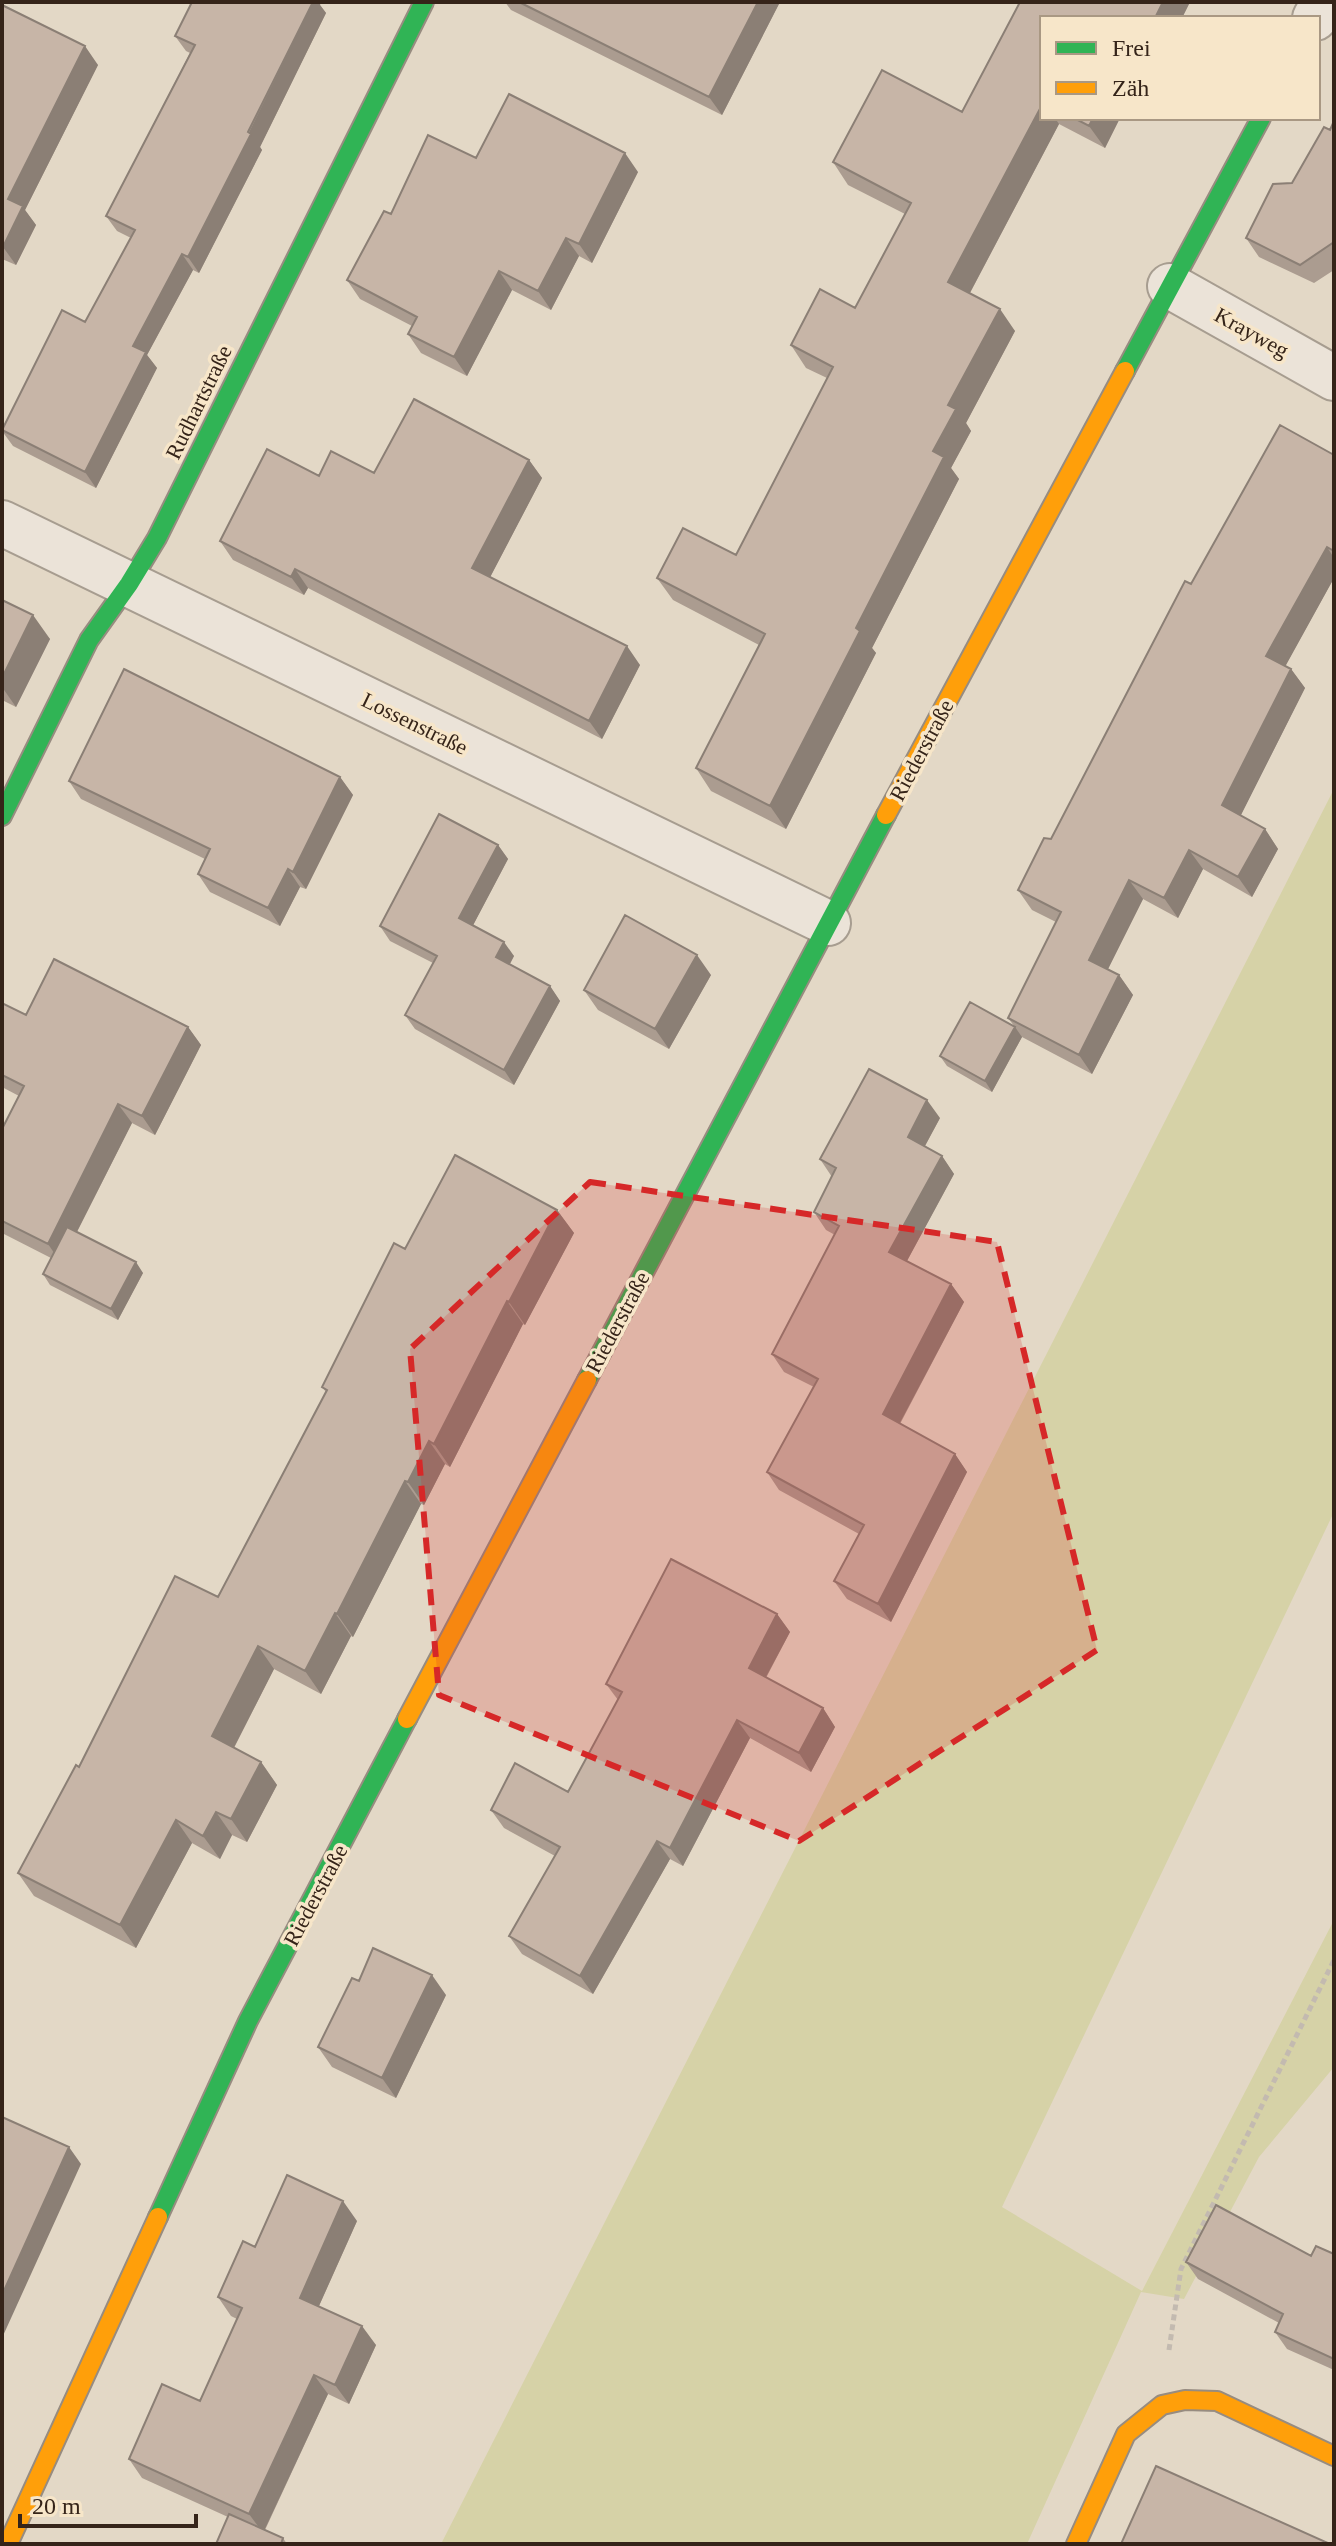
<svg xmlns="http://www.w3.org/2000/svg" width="1336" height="2546" font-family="'Times New Roman',serif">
<rect width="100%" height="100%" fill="#e3d8c6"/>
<!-- green -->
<path fill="#d6d2a7" d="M1334,789V1512L1002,2207L1142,2291L1334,1920V2067L1259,2157L1184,2299L1141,2292L1027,2544H441Z"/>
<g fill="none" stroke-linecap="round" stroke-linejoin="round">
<!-- street casing -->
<g stroke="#a79d90" stroke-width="48">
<path id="street" d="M1315,18L1324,2
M1170,286L1334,378
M2,523L828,923"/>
</g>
<!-- fast casing -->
<g stroke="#978c80" stroke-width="22">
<path id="fast" d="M1125,371L1261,118
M2,816L89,640L129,584L157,538L424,2
M587,1380L886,815
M158,2217L248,2021L407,1719"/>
</g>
<!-- slow casing -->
<g stroke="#978c80" stroke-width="22">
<path id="slow" d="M886,815L1125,371
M407,1719L587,1380
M8,2544L158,2217
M1076,2544L1126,2434L1162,2405L1185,2400L1217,2401L1334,2456"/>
</g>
<!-- path -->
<path stroke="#c3bab0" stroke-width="5" stroke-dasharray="6 4" stroke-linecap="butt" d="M1169,2350L1181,2269L1334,1960"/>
<!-- street -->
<use href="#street" stroke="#ebe3d8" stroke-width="44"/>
<!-- fast -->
<use href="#fast" stroke="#30b455" stroke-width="18"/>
<!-- slow -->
<use href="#slow" stroke="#ff9f0a" stroke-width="18"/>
</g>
<!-- wall -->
<path fill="#ab9c90" d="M505,2H780L722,115L511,10Z
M1020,2H1190L1182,18H1042V118H1120L1105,148L1059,124L970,293L1015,331L966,423L971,431L951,468L959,479L872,648L876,653L786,829L711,791L696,768L759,645L673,600L657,578L736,555L827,378L806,368L791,345L855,308L905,214L848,185L833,162L962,112Z
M2,5L98,65L25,210L36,225L16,265L2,259Z
M320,5L326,13L260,147L262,150L199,273L193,270L147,355L157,368L96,488L13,446L2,431L85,322L131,238L117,231L106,216L190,53L186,51L175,36Z
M1334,121V270L1314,283L1259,257L1246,238L1292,183L1330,130Z
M476,158L638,172L592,263L579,256L551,310L512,290L467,376L421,353L408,334L412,326L360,299L347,280L391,214Z
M1334,455V578L1285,666L1291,669L1305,688L1240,816L1265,829L1278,849L1252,897L1203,869L1178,918L1143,899L1108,969L1119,975L1133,995L1092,1074L1022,1037L992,1092L947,1066L940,1056L1015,1027L1008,1018L1056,922L1032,910L1018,890L1051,839L1191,584Z
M529,460L542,478L490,577L640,665L602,739L308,588L304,595L233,560L220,541L319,476L374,473Z
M2,600L50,639L16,707L2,700Z
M340,777L353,795L306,889L300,887L280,926L210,892L198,874L205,859L81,799L69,781Z
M498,845L508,859L473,925L514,956L510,964L550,986L560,1001L514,1085L415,1029L405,1015L433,963L390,941L380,926Z
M711,975L669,1049L598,1010L584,990Z
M2,1003L26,1015L188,1027L201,1045L155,1135L132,1123L77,1232L143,1273L118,1320L50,1285L43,1274L51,1258L2,1233V1129L19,1096L2,1087Z
M940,1118L925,1146L942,1156L954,1174L907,1261L951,1284L964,1302L900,1424L955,1454L967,1472L891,1622L847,1599L834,1581L859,1534L779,1490L767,1472L814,1387L784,1372L772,1354L835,1235L826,1230L814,1212L832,1177L820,1159Z
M557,1210L574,1233L525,1325L523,1324L450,1467L445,1464L424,1505L421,1504L353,1637L351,1636L321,1694L274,1669L234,1748L261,1762L277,1785L247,1842L232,1835L220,1859L192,1843L136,1948L34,1896L18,1873L79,1767L218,1597L326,1392L322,1387L405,1249Z
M777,1614L790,1632L766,1678L823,1708L835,1727L811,1772L750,1738L683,1866L670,1859L593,1994L522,1954L509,1936L555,1856L504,1828L491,1810L568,1792L618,1700L606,1684Z
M359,1981L446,1995L396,2098L332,2067L318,2047Z
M357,2221L319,2306L376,2345L349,2404L328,2394L265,2530L283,2538L287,2544H216L228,2517L142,2478L129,2459L200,2401L237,2319L231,2316L218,2297L255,2247Z
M1334,2254V2370L1287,2349L1275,2332L1279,2323L1198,2279L1186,2262Z"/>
<!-- shaded-wall -->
<path fill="#8b7f75" d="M313,2H321L320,5L326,13L260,147L262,150L199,273L188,257Z
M758,2H780L722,115L709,97Z
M1163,2H1190L1182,18H1155Z
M85,46L98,65L25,210L36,225L16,265L3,247L8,199Z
M1042,105V118H1055L1059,124L964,304L948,282Z
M1093,118H1120L1105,148L1089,126Z
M625,153L638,172L592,263L579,244Z
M566,238L579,256L551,310L538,291Z
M182,254L193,270L147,355L157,368L96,488L85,472L133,346Z
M499,271L512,290L467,376L454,357Z
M1000,309L1015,331L966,423L971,431L951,468L959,479L872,648L876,653L786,829L770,806L856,628L948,405Z
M529,460L542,478L485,587L472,568Z
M1327,547L1334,558V578L1280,676L1266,656Z
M295,569L308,588L304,595L291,577Z
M33,615L50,639L16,707L2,687V678Z
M627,646L640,665L602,739L589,721Z
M1291,669L1305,688L1236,825L1222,805Z
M340,777L353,795L306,889L293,872Z
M1265,829L1278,849L1252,897L1238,877Z
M498,845L508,859L469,933L459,918Z
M1189,850L1203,869L1178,918L1164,898Z
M288,869L300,887L280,926L268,908Z
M1129,880L1143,899L1103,979L1089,960Z
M504,942L514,956L506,971L496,957Z
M697,955L711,975L669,1049L655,1029Z
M1119,975L1133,995L1092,1074L1079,1055Z
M550,986L560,1001L514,1085L504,1070Z
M188,1027L201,1045L155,1135L142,1116Z
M1015,1027L1022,1037L992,1092L985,1081Z
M927,1100L940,1118L920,1155L908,1137Z
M118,1104L132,1123L61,1263L48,1244Z
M942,1156L954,1174L902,1270L889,1252Z
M557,1210L574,1233L525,1325L509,1302Z
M136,1262L143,1273L118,1320L111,1309Z
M951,1284L964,1302L895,1432L883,1414Z
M507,1301L523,1324L450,1467L434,1444Z
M429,1441L445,1464L424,1505L408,1482Z
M955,1454L967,1472L891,1622L878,1604Z
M405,1481L421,1504L353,1637L337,1614Z
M335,1613L351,1636L321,1694L305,1671Z
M777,1614L790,1632L761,1686L749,1668Z
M258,1646L274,1669L228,1759L212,1736Z
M823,1708L835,1727L811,1772L799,1753Z
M737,1720L750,1738L683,1866L670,1848Z
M261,1762L277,1785L247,1842L231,1819Z
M216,1812L232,1835L220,1859L203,1836Z
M176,1820L192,1843L136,1948L120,1925Z
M657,1841L670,1859L593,1994L580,1976Z
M432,1975L446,1995L396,2098L382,2078Z
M69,2147L81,2164L2,2338V2295Z
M343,2201L357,2221L314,2317L300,2298Z
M362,2326L376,2345L349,2404L335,2385Z
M314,2375L328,2394L263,2533L249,2514Z"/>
<!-- building -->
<path fill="#c7b5a7" stroke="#8b7f75" stroke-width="2" d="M192,2H313L248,132L251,134L188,257L182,254L133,346L146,352L85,472L2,430L62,310L85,322L135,230L106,216L195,45L175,36Z
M519,2H758L709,97Z
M1020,2H1163L1155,18H1042V105L948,282L1000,309L948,405L956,409L933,451L944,457L856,628L860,631L770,806L696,768L765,634L657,578L683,528L736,555L833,367L791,345L820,289L855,308L911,203L833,162L882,70L962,112Z
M2,5L85,46L8,199L23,206L3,247Z
M509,94L625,153L579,244L566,238L538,291L499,271L454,357L408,334L417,317L347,280L384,211L391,214L428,135L476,158Z
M1074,118H1093L1089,126Z
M1334,121V242L1300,265L1246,238L1273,184L1292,183L1324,127L1330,130Z
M414,399L529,460L472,568L627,646L589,721L295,569L291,577L220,541L267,449L319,476L331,451L374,473Z
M1280,425L1334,455V551L1327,547L1266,656L1291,669L1222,805L1265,829L1238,877L1189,850L1164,898L1129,880L1089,960L1119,975L1079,1055L1008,1018L1061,912L1018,890L1044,838L1051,839L1185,581L1191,584Z
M2,600L33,615L2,678Z
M124,669L340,777L293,872L288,869L268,908L198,874L210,849L69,781Z
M439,814L498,845L459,918L504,942L496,957L550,986L504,1070L405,1015L437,956L380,926Z
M625,915L697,955L655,1029L584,990Z
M54,959L188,1027L142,1116L118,1104L48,1244L2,1221V1129L24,1086L2,1075V1003L26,1015Z
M970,1002L1015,1027L985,1081L940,1056Z
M869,1069L927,1100L908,1137L942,1156L889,1252L951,1284L883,1414L955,1454L878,1604L834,1581L864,1525L767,1472L818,1379L772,1354L839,1226L814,1212L836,1168L820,1159Z
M455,1155L557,1210L509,1302L507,1301L434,1444L429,1441L408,1482L405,1481L337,1614L335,1613L305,1671L258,1646L212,1736L261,1762L231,1819L216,1812L203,1836L176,1820L120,1925L18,1873L76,1765L79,1767L175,1576L218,1597L327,1390L322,1387L394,1243L405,1249Z
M67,1227L136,1262L111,1309L43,1274Z
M671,1559L777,1614L749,1668L823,1708L799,1753L737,1720L670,1848L657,1841L580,1976L509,1936L560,1847L491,1810L515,1763L568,1792L622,1692L606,1684Z
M373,1948L432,1975L382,2078L318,2047L352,1978L359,1981Z
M2,2117L69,2147L2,2295Z
M287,2175L343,2201L300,2298L362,2326L335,2385L314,2375L249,2514L129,2459L162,2384L200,2401L242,2308L218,2297L243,2241L255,2247Z
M1216,2205L1311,2256L1316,2246L1334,2254V2359L1275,2332L1283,2314L1186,2262Z
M1156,2466L1330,2544H1121Z
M229,2514L283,2538L281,2544H216Z"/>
<!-- marked area -->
<path fill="#d62828" fill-opacity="0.2" stroke="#d62828" stroke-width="6" stroke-dasharray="16 10" stroke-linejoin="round" d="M590,1182L997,1242L1097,1650L799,1841L439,1695L410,1349Z"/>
<g text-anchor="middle" stroke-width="7" stroke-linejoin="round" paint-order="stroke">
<!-- street labels -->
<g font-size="22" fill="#352419" stroke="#f7e6c9">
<text transform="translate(1252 332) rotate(29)" y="8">Krayweg</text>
<text transform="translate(198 402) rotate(-64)" y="8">Rudhartstraße</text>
<text transform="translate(415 723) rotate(26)" y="8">Lossenstraße</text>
<text transform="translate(921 750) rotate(-62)" y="8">Riederstraße</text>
<text transform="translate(617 1322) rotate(-62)" y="8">Riederstraße</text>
<text transform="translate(315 1895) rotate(-62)" y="8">Riederstraße</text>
</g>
</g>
<!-- border -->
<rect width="1336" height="2546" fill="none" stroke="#352419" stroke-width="8"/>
<!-- legend -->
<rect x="1040" y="16" width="280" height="104" fill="#f7e6c9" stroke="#a99883" stroke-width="2"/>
<rect x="1056" y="42" width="40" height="12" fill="#30b455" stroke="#a99883" stroke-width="2"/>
<text x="1112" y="56" font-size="24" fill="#352419">Frei</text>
<rect x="1056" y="82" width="40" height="12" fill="#ff9f0a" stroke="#a99883" stroke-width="2"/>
<text x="1112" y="96" font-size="24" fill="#352419">Zäh</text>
<!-- scale -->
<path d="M20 2514v12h176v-12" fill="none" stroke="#352419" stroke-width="4"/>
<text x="32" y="2514" font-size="24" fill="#352419" stroke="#f7e6c9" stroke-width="6" paint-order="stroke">20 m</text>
</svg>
